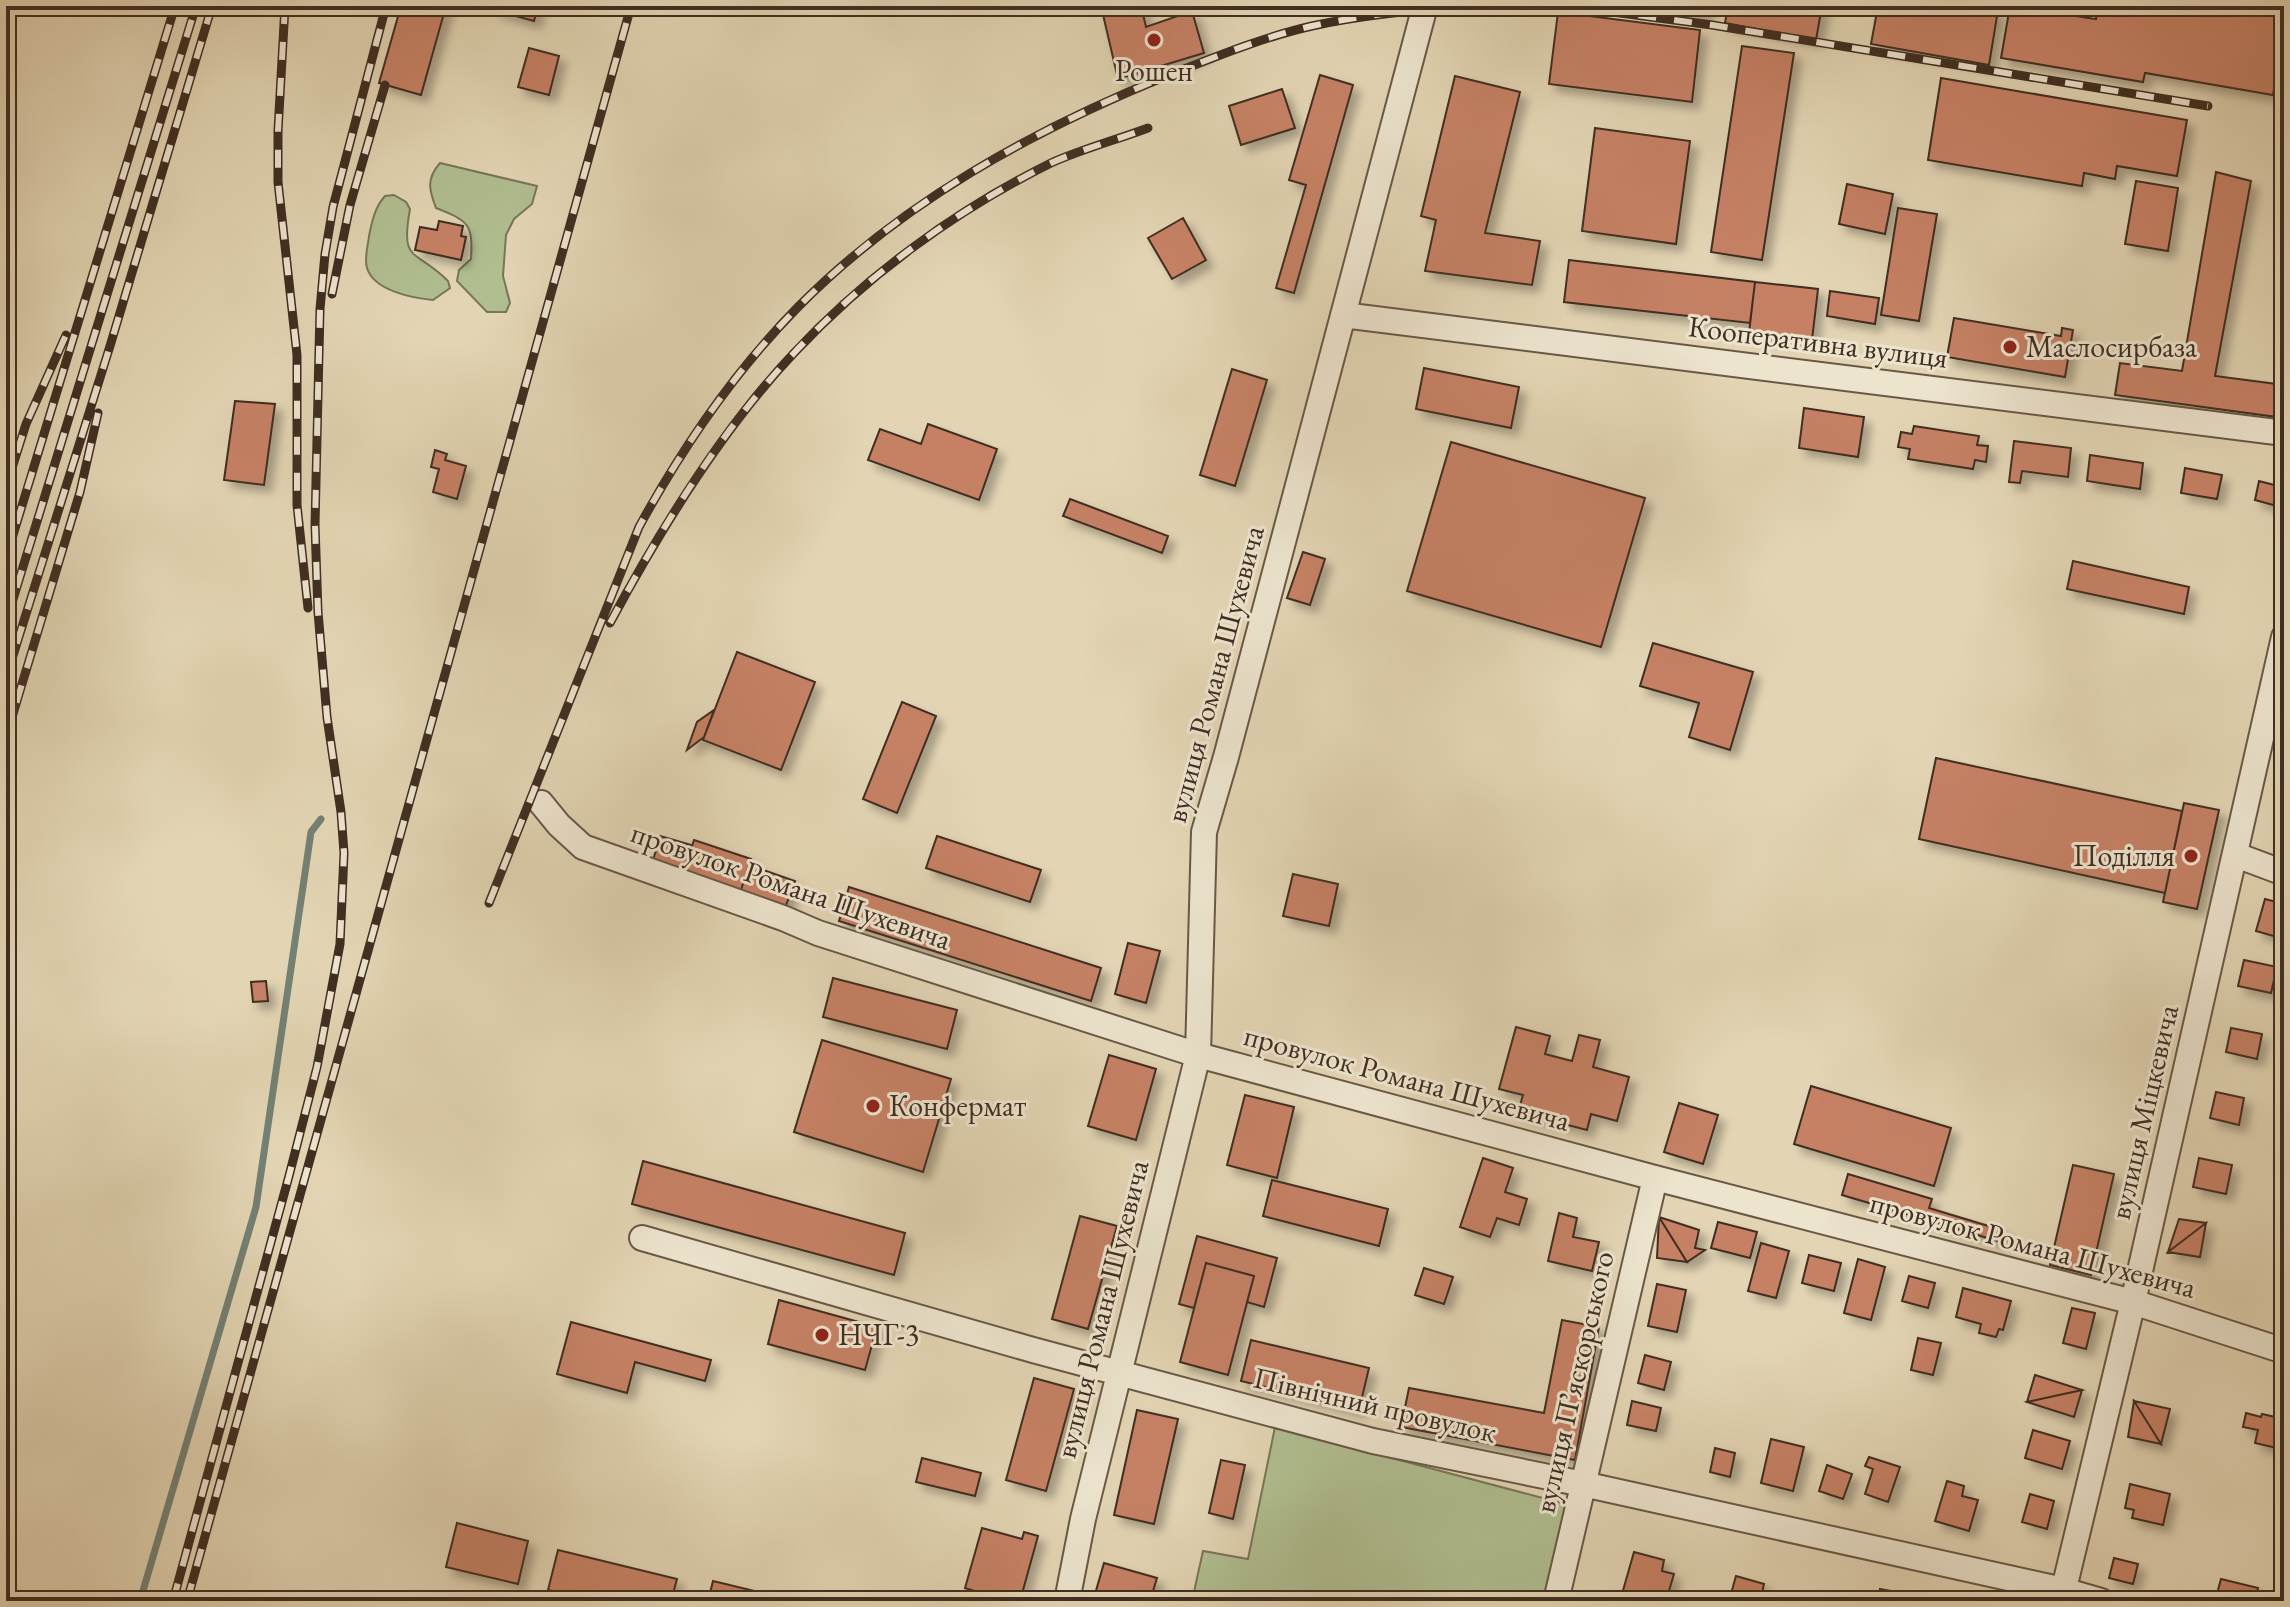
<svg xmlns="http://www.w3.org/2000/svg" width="2290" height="1607" font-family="'EB Garamond',serif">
<defs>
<filter id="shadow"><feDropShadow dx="7" dy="7" stdDeviation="4" flood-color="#0004"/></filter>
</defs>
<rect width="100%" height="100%" fill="#e3d5b4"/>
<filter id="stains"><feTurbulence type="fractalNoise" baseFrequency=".0025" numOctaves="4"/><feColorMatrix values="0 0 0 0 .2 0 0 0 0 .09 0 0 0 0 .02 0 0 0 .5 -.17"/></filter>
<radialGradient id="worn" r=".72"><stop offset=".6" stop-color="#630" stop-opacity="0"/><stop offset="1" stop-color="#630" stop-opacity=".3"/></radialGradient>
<!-- green -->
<path fill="#b0be90" stroke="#787659" stroke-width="2" d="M440,163L537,186L532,204L514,219L506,235L503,276L510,303L506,312H487L457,281L459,270L471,259C473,224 469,221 436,208C429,190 426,179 440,163Z
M394,195L406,202L410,209C400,264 415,248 448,281L450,288L433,300C413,298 374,291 367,268C364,258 368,246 369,236C372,221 375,207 385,196Z
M1275,1427L1569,1505L1547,1601H1192L1203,1551L1248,1559Z"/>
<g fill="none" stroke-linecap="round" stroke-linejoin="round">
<!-- stream -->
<path stroke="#748174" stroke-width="7" d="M140,1601L256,1207L311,832L321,819"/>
</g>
<!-- building -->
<path fill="#c68165" stroke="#402e22" stroke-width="2" filter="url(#shadow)" d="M401,6H446L421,95L379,83Z
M495,6H538L534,21L494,10Z
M1101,6H1141L1146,27L1192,11L1204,53L1118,79Z
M1623,6H1707L1705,16Z
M1728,6H1822L1816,40L1725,23Z
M1878,6H1974L1998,10L1989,65L1871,44Z
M2010,6L2096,19L2098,6H2284V27L2273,95L2145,73L2143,82L2001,58Z
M1558,12L1700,30L1692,102L1549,84Z
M1742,46L1794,53L1762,260L1711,252Z
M529,48L559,56L549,95L518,87Z
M1320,75L1353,85L1294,293L1276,288L1306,185L1289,180Z
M1455,76L1520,92L1485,233L1540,241L1532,285L1425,271L1436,220L1421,216Z
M1941,78L2187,120L2177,176L2117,166L2115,179L2084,173L2082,186L1928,160Z
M1282,89L1295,128L1241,145L1229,106Z
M1595,128L1690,141L1676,244L1582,231Z
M2216,172L2251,181L2215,376L2284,385V418L2115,395L2120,363L2182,371Z
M2136,181L2178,188L2168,251L2125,244Z
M1847,184L1893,194L1885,234L1839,224Z
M1898,208L1937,214L1919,321L1881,315Z
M1183,218L1206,260L1172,279L1148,238Z
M439,221L463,226L461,236L466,237L461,260L415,250L420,227L437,230Z
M1569,260L1755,282L1750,323L1564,302Z
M1755,282L1818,289L1812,340L1749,333Z
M1830,291L1879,298L1875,324L1827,316Z
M1954,318L2061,336L2062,328L2073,330L2065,377L1947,357Z
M1424,368L1519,387L1511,428L1416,409Z
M1232,369L1267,380L1235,486L1200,475Z
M235,401L275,404L264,485L224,480Z
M1804,408L1864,417L1858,457L1799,448Z
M928,424L997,449L979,500L868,460L880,429L921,444Z
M1914,426L1979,436L1977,445L1988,446L1986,462L1975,460L1973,469L1908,459L1910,449L1898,447L1901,432L1912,434Z
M2014,441L2071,448L2068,477L2022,471L2020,483L2009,482Z
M1451,442L1645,498L1601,647L1407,591Z
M435,450L447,454L445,460L466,466L457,499L433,492L439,469L431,467Z
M2090,455L2143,463L2140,489L2087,481Z
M2185,468L2222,475L2217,499L2181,493Z
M2259,481L2282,487L2277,506L2255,500Z
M1070,499L1168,536L1162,553L1063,516Z
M1303,552L1325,559L1310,605L1287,598Z
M2073,561L2189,587L2184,614L2067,589Z
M1653,643L1753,672L1730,750L1689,737L1699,703L1640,686Z
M737,652L815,682L781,770L703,740Z
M902,702L936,716L897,813L863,799Z
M714,710L704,737L687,750L697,722Z
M1936,758L2182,811L2165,893L1919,839Z
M2184,803L2219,810L2197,909L2163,902Z
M660,836L691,845L683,873L652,864Z
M937,836L1041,870L1030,902L926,868Z
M694,840L751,859L740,893L683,873Z
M749,865L795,881L785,908L740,893Z
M1293,874L1338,884L1329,926L1283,916Z
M849,887L1101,968L1091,1001L839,921Z
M2265,899L2284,904V939L2256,931Z
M1128,943L1160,951L1146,1003L1115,994Z
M2244,960L2277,967L2271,993L2238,986Z
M833,978L957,1010L947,1049L823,1017Z
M266,981L268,1001L253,1002L251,982Z
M1516,1027L1550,1036L1545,1054L1572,1061L1579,1035L1600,1040L1593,1067L1629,1077L1617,1121L1591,1114L1587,1130L1518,1112L1523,1095L1499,1089Z
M2231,1028L2262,1034L2257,1059L2226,1052Z
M822,1040L951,1079L923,1172L794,1132Z
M1109,1055L1156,1069L1136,1140L1088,1126Z
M1811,1086L1951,1128L1934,1186L1794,1144Z
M2216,1092L2244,1098L2239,1125L2210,1118Z
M1245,1095L1294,1107L1277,1178L1227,1165Z
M1679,1103L1718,1115L1703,1164L1664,1152Z
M1483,1158L1513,1168L1505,1192L1527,1199L1519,1225L1497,1218L1490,1237L1460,1227Z
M2199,1158L2232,1165L2226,1194L2193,1187Z
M643,1161L905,1233L894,1275L632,1204Z
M2073,1165L2114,1174L2091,1275L2050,1265Z
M1848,1174L1932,1199L1929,1208L2005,1231L2001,1242L1842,1195Z
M1272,1180L1388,1209L1379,1246L1263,1216Z
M1559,1213L1577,1218L1573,1237L1599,1242L1592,1271L1548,1261Z
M1080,1216L1117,1226L1088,1329L1052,1319Z
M1659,1217L1687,1262L1657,1258Z
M1659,1217L1699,1230L1695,1248L1705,1250L1687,1262Z
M2179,1219L2206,1223L2168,1252Z
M1718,1222L1757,1232L1750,1258L1711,1248Z
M2206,1223L2200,1257L2168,1252Z
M1197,1236L1277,1258L1264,1307L1247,1302L1254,1276L1206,1263L1194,1308L1179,1304Z
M1761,1243L1789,1251L1776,1298L1748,1291Z
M1809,1255L1841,1263L1834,1291L1802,1283Z
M1858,1259L1885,1267L1871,1320L1844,1313Z
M1206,1263L1254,1276L1228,1375L1180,1362Z
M1424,1268L1453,1277L1444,1304L1415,1295Z
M1909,1276L1935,1283L1928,1308L1902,1301Z
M1657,1284L1686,1290L1677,1332L1648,1326Z
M1963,1288L2011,1301L2003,1330L1999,1329L1996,1337L1979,1333L1981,1324L1956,1317Z
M779,1300L877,1327L865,1370L768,1344Z
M2072,1308L2095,1313L2086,1349L2063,1343Z
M1562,1320L1599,1327L1575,1460L1401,1427L1409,1388L1544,1413Z
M571,1322L711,1360L705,1381L635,1362L627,1393L557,1374Z
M1918,1338L1941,1343L1933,1375L1911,1370Z
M1251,1340L1369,1368L1359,1410L1241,1381Z
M1645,1355L1671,1362L1664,1390L1638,1383Z
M2035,1375L2082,1390L2027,1402Z
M1034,1378L1074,1389L1046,1491L1006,1480Z
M2082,1390L2074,1417L2027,1402Z
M1632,1401L1661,1408L1656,1431L1627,1425Z
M2134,1401L2170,1409L2161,1444Z
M2134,1401L2161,1444L2128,1437Z
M1137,1410L1178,1419L1154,1524L1114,1515Z
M2246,1413L2261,1417L2262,1414L2284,1419L2277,1448L2255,1443L2258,1430L2243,1427Z
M2033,1430L2070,1441L2062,1469L2025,1458Z
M1771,1439L1804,1447L1793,1491L1761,1483Z
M1715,1448L1735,1453L1730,1477L1710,1472Z
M1869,1457L1900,1467L1888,1502L1865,1494L1873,1469L1865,1466Z
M922,1458L981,1473L975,1496L916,1482Z
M1221,1460L1245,1465L1233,1519L1209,1513Z
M1827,1465L1852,1474L1843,1499L1819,1491Z
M1947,1481L1964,1486L1962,1496L1978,1500L1969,1531L1935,1521Z
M2130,1484L2170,1494L2163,1525L2132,1518L2134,1510L2125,1508Z
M2030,1494L2054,1501L2047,1529L2022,1522Z
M457,1523L528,1541L518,1584L446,1567Z
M982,1528L1022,1539L1024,1532L1038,1536L1020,1601H1006L965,1588Z
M558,1550L677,1579L671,1601H591L548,1590Z
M1634,1552L1664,1560L1662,1571L1674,1574L1666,1601H1620Z
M2114,1558L2138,1564L2133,1584L2109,1578Z
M1104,1563L1157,1578L1150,1601H1093Z
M1736,1576L1764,1584L1762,1593L1791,1601H1729Z
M2221,1579L2258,1588L2255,1601H2215Z
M713,1581L796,1601H708Z
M1880,1589L1908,1594L1906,1601H1878Z
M1795,1592L1819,1599V1601H1792Z"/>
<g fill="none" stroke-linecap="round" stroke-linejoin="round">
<!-- minor casing -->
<g stroke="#695846" stroke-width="28">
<path id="minor" d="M1343,315L2284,433
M541,803L559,825L583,847L783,918L818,933L1198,1055L1655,1178L2133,1302L2284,1351
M2236,855L2284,873
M642,1238L1033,1350L1373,1441L1583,1484L2063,1590L2101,1601
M1067,1601L1083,1519L1198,1055L1204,832L1226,757L1425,6
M1556,1601L1655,1178
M2061,1601L2133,1302L2284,637"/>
</g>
<!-- minor -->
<use href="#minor" stroke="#ede4ce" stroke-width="24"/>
<!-- rail casing -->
<g stroke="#402e22" stroke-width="9">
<path id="rail" d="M285,6L278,131V182L297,355V505L308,608
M1567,6L1712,25L2208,106
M332,294L350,205L385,85
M6,487L26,424L66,335
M6,558L175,6
M6,622L196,6
M610,623C660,530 721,430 794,353C866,276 956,210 1051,163C1082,149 1116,140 1148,128
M6,678L110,346L212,6
M6,737L80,492L98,413
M489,903L639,527C682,448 735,371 798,307C902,202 1033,130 1169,75C1215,57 1263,37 1312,26C1367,14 1423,9 1479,6
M173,1601L289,1176L317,1067L340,944L344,853L341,812L327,717L318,612L315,525L320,309L325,254L333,207L386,6
M187,1601L631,6"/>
</g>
<!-- rail -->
<use href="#rail" stroke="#ede4ce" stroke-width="6" stroke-dasharray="18" stroke-linecap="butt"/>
</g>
<!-- markers -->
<g fill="#8f2418" stroke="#ede4ce" stroke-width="3">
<circle cx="1154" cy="40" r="8"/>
<circle cx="2010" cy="347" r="8"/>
<circle cx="2191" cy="856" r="8"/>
<circle cx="873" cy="1106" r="8"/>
<circle cx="822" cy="1335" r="8"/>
</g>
<g text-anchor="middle" stroke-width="6" stroke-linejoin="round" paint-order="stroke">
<!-- poi labels -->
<g font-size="30" fill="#402e22" stroke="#ede4ce" text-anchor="start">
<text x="1154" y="81" text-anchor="middle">Рошен</text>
<text x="2026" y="357">Маслосирбаза</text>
<text x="2175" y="866" text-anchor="end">Поділля</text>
<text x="889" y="1116">Конфермат</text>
<text x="838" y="1345">НЧГ-3</text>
</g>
<!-- street labels -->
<g font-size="30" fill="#402e22" stroke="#ede4ce">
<text transform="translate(1818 342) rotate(7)" y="10">Кооперативна вулиця</text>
<text transform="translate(1215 674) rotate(-75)" y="10">вулиця Романа Шухевича</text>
<text transform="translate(791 886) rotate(19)" y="10">провулок Романа Шухевича</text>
<text transform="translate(1407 1078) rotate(15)" y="10">провулок Романа Шухевича</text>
<text transform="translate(2144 1112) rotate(-77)" y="10">вулиця Міцкевича</text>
<text transform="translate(2033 1245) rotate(15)" y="10">провулок Романа Шухевича</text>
<text transform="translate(1102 1309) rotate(-76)" y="10">вулиця Романа Шухевича</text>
<text transform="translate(1574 1382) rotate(-77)" y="10">вулиця Пʼяскорського</text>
<text transform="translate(1375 1405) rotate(13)" y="10">Північний провулок</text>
</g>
</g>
<!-- margin -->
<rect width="2290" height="1607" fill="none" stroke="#e3d5b4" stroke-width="32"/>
<rect x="8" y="8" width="2274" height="1591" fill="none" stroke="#402e22" stroke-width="4"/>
<rect x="16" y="16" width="2258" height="1575" fill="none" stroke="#402e22" stroke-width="2"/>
<rect width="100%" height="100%" filter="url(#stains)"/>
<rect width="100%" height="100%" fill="url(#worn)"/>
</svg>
